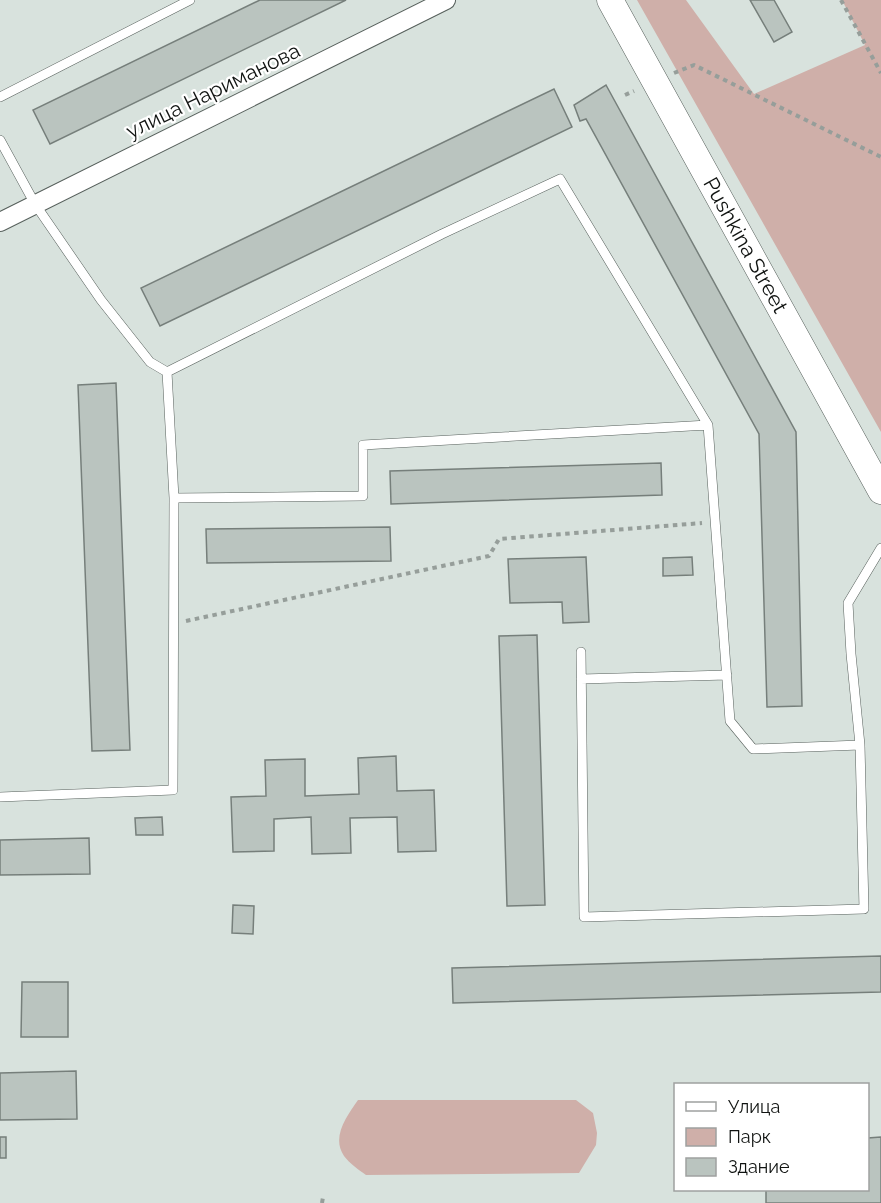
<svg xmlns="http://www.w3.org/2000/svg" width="881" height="1203" font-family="Raleway,sans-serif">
<rect width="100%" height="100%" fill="#d8e2dd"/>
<!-- green -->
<path fill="#cfafa9" d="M637,0H686L754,94L865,45L842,0H881V432Z
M358,1100H576L593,1113L597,1133L596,1145L579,1173L366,1175C359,1170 349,1163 344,1156C331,1137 347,1116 358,1100Z"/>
<!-- building -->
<path fill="#bac4bf" stroke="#767f7b" stroke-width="1.5" d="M260,0H346L50,144L33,110Z
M750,0H774L792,32L774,42Z
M606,85L796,432L802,706L767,707L759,434L586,119L580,121L574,105Z
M554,89L572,127L160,326L141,288Z
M116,383L130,750L92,751L78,385Z
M661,463L662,495L391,504L390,471Z
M390,527L391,561L207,563L206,529Z
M586,557L589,622L563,623L562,602L510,603L508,559Z
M692,557L693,575L663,576V558Z
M537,635L545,905L507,906L499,636Z
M396,756L397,791L434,790L436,851L398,852L397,817L350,818L351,853L312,854L311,817L274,819V851L233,852L231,797L266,796L265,760L305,759V796L359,794L358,758Z
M162,817L163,835H136L135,818Z
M89,838L90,874L0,875V840Z
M233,905L254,906L253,934L232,933Z
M881,956V992L453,1003L452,968Z
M22,982H68V1037H21Z
M76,1071L77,1119L0,1120V1073Z
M0,1137H6V1158H0Z
M881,1137V1203H766V1190H868V1138Z"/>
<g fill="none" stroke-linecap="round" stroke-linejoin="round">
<!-- lane casing -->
<g stroke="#57605c" stroke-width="10">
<path id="lane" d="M0,97L190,0
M0,140L35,204L101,300L150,362L167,372L442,234L560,179L708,425L730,721L753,749L860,745L851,654L848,603L881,548
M167,372L174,498
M581,652L584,917L864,909L860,745
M581,679L727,675
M0,797L173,790L174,498L363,496V445L708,425"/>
</g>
<!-- street casing -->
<g stroke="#57605c" stroke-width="20">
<path id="street" d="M0,222L446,0"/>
</g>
<!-- secondary casing -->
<g stroke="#57605c" stroke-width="27">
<g id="secondary">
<path id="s1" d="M610,0L881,491"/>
</g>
</g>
<!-- path -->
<path stroke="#969e9a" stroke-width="4" stroke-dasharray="4.5 4.5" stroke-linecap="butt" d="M841,0L881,73
M674,73L694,65L881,157
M625,95L634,91
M186,621L489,556L499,539L702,523
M322,1203L323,1197"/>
<!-- lane -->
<use href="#lane" stroke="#fff" stroke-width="9"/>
<!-- street -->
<use href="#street" stroke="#fff" stroke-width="18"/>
<!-- secondary -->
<use href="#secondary" stroke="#fff" stroke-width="26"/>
</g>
<g text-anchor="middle" stroke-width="4.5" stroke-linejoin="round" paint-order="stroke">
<!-- street labels -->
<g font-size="21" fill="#101311" stroke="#fff">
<text transform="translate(213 91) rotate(-26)" y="7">улица Нариманова</text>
<text dy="7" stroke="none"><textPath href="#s1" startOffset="280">Pushkina Street</textPath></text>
</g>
</g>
<!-- legend -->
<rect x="674" y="1083" width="195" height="108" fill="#ffffff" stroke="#9fa1a0" stroke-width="1.5"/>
<rect x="686" y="1102" width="30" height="9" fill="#ffffff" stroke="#9fa1a0" stroke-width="1.5"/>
<text x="728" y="1113" font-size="18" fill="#101311">Улица</text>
<rect x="686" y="1128" width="30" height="18" fill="#cfafa9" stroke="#9fa1a0" stroke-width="1.5"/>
<text x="728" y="1143" font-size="18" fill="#101311">Парк</text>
<rect x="686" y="1158" width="30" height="18" fill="#bac4bf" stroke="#9fa1a0" stroke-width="1.5"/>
<text x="728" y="1173" font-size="18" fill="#101311">Здание</text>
</svg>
